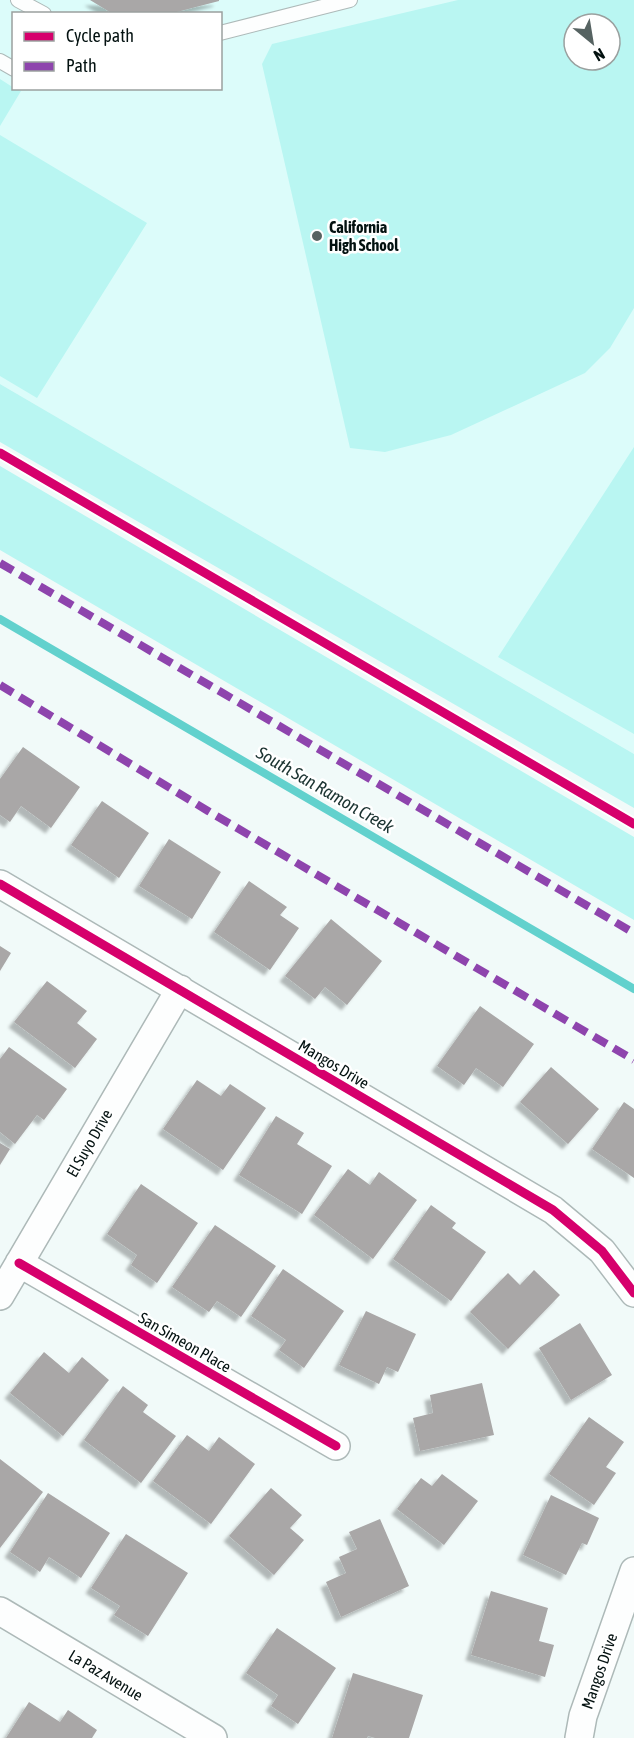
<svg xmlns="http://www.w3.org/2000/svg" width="634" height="1738" font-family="'Asap Condensed',sans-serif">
<defs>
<filter id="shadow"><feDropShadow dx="-5.5" dy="5.5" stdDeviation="1.5" flood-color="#0004"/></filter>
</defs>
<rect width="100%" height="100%" fill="#f1faf9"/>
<!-- built -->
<path fill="#dcfcfa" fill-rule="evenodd" d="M0,0H634V754L0,384ZM14,14H220V88H14ZM574,24H610V60H574Z"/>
<!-- green -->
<path fill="#b9f6f2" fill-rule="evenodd" d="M458,0H634V308L610,348L585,373L451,435L385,452L350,448L262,64L272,44ZM574,24H610V60H574Z
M0,79L14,88L21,91L0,126Z
M0,135L147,223L37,398L0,376Z
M0,384L634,754V808L0,442Z
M634,447V734L498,657Z
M0,466L634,837V920L0,550Z"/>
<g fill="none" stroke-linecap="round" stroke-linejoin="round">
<!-- stream -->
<path stroke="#62d1cd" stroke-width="8" d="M0,619L634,989"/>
</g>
<!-- building -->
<path fill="#a9a7a7" filter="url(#shadow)" d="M90,0H219V1L169,14H113Z
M23,747L80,787L51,828L21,806L10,822L0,815V779Z
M102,801L149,833L119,878L71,845Z
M169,839L221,872L192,919L139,886Z
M249,881L287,907L280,915L299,928L270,970L214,932Z
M331,919L382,961L347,1005L325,987L315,999L285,976Z
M0,946L11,953L0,971Z
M47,981L87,1011L77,1023L97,1039L75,1068L14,1022Z
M480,1006L534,1044L503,1087L476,1068L464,1085L437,1066Z
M9,1047L67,1089L44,1120L37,1115L15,1144L0,1132V1059Z
M551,1067L599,1109L568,1144L520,1102Z
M197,1080L221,1096L230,1084L266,1108L223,1170L163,1129Z
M624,1102L634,1109V1178L592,1149Z
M276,1116L304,1133L297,1144L332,1166L302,1214L239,1175Z
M0,1143L10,1149L0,1165Z
M348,1169L370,1185L379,1172L417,1200L373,1259L314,1215Z
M141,1184L198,1223L157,1283L131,1265L137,1255L107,1234Z
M431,1205L456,1223L452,1228L486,1252L451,1301L393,1259Z
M215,1225L276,1266L241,1317L217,1301L209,1312L172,1287Z
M283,1269L344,1311L304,1368L279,1350L286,1340L251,1316Z
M534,1270L560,1295L508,1349L470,1312L508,1273L520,1285Z
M366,1311L416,1334L398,1372L387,1367L379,1384L339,1365Z
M580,1323L612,1375L571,1400L539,1348Z
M44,1352L69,1373L82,1357L109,1380L63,1436L10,1393Z
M482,1383L494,1435L420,1451L413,1418L433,1413L430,1395Z
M123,1386L148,1405L143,1412L176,1436L141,1483L84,1440Z
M589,1417L624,1442L606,1467L616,1473L594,1505L549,1474Z
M187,1435L209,1451L219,1437L255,1464L211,1524L153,1481Z
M0,1459L43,1492L0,1548Z
M442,1474L478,1501L444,1545L397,1509L421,1478L432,1486Z
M271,1488L302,1515L290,1528L304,1540L274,1575L229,1536Z
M48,1493L110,1533L81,1578L49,1557L40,1572L10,1552Z
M551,1495L599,1518L587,1545L582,1543L566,1575L523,1555Z
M380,1519L409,1586L341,1617L326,1582L346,1573L339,1557L357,1549L349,1532Z
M126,1534L188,1573L148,1636L114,1615L120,1606L91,1588Z
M491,1591L548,1608L539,1641L554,1645L545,1677L471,1655Z
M277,1628L336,1668L298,1724L271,1706L278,1695L246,1673Z
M353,1673L423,1695L409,1738H375L368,1736L367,1738H332Z
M29,1702L60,1722L68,1710L97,1730L92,1738H6Z"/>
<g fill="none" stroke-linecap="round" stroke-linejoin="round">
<!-- service casing -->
<g stroke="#adb9b8" stroke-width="16">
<path id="service" d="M18,0L44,14
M220,33L350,0
M0,61L14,69"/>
</g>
<!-- minor casing -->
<g stroke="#adb9b8" stroke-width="30">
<path id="minor" d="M0,884L553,1210L602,1251L634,1293
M19,1263L336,1446
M0,1296L180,989
M0,1611L213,1738
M579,1738L583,1716L634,1571"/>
</g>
<!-- service -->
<use href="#service" stroke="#fdfefe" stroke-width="14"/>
<!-- minor -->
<use href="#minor" stroke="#fdfefe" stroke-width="27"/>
<!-- quiet -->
<path stroke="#8e44ad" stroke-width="8" stroke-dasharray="15 8" stroke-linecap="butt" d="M0,563L634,933
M0,685L208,811L634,1060"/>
<!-- cycleway casing -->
<g stroke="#fff" stroke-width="13">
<path id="cycleway" d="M0,453L634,824
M0,884L553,1210L602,1251L634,1293
M19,1263L336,1446"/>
</g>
<!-- cycleway -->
<use href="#cycleway" stroke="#d6006c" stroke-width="9"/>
</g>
<!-- markers -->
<circle fill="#566362" stroke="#fff" stroke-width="2" cx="317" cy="236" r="6"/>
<g text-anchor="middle" stroke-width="5" stroke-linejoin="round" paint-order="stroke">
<!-- poi labels -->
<g font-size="16" font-weight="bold" fill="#031110" stroke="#fff" text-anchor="start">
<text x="329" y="233">California<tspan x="329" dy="18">High School</tspan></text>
</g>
<!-- street labels -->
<g font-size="16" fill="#031110" stroke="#fff">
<text transform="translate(334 1064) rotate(31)" y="6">Mangos Drive</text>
<text transform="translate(89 1143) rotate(-60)" y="6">El Suyo Drive</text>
<text transform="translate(185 1342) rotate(30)" y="6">San Simeon Place</text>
<text transform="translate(599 1671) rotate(-71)" y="6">Mangos Drive</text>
<text transform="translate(106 1675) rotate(31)" y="6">La Paz Avenue</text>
</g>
<!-- water labels -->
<g font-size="18" font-style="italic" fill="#1b3331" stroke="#fff">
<text transform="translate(325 790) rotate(30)" y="6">South San Ramon Creek</text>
</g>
</g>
<!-- legend -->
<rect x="12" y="12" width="210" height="78" fill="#ffffff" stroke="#9aa09f" stroke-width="1.5"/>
<rect x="24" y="32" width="30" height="9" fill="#d6006c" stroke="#9aa09f" stroke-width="1.5"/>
<text x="66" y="42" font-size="18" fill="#031110">Cycle path</text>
<rect x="24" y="62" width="30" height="9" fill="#8e44ad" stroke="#9aa09f" stroke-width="1.5"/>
<text x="66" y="72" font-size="18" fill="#031110">Path</text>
<!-- north arrow -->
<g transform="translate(592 42) rotate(150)"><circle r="28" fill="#ffffff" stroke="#9aa09f" stroke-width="1.5"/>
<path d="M0-4.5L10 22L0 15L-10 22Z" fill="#566362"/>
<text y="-9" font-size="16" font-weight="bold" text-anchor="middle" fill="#031110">N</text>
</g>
</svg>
